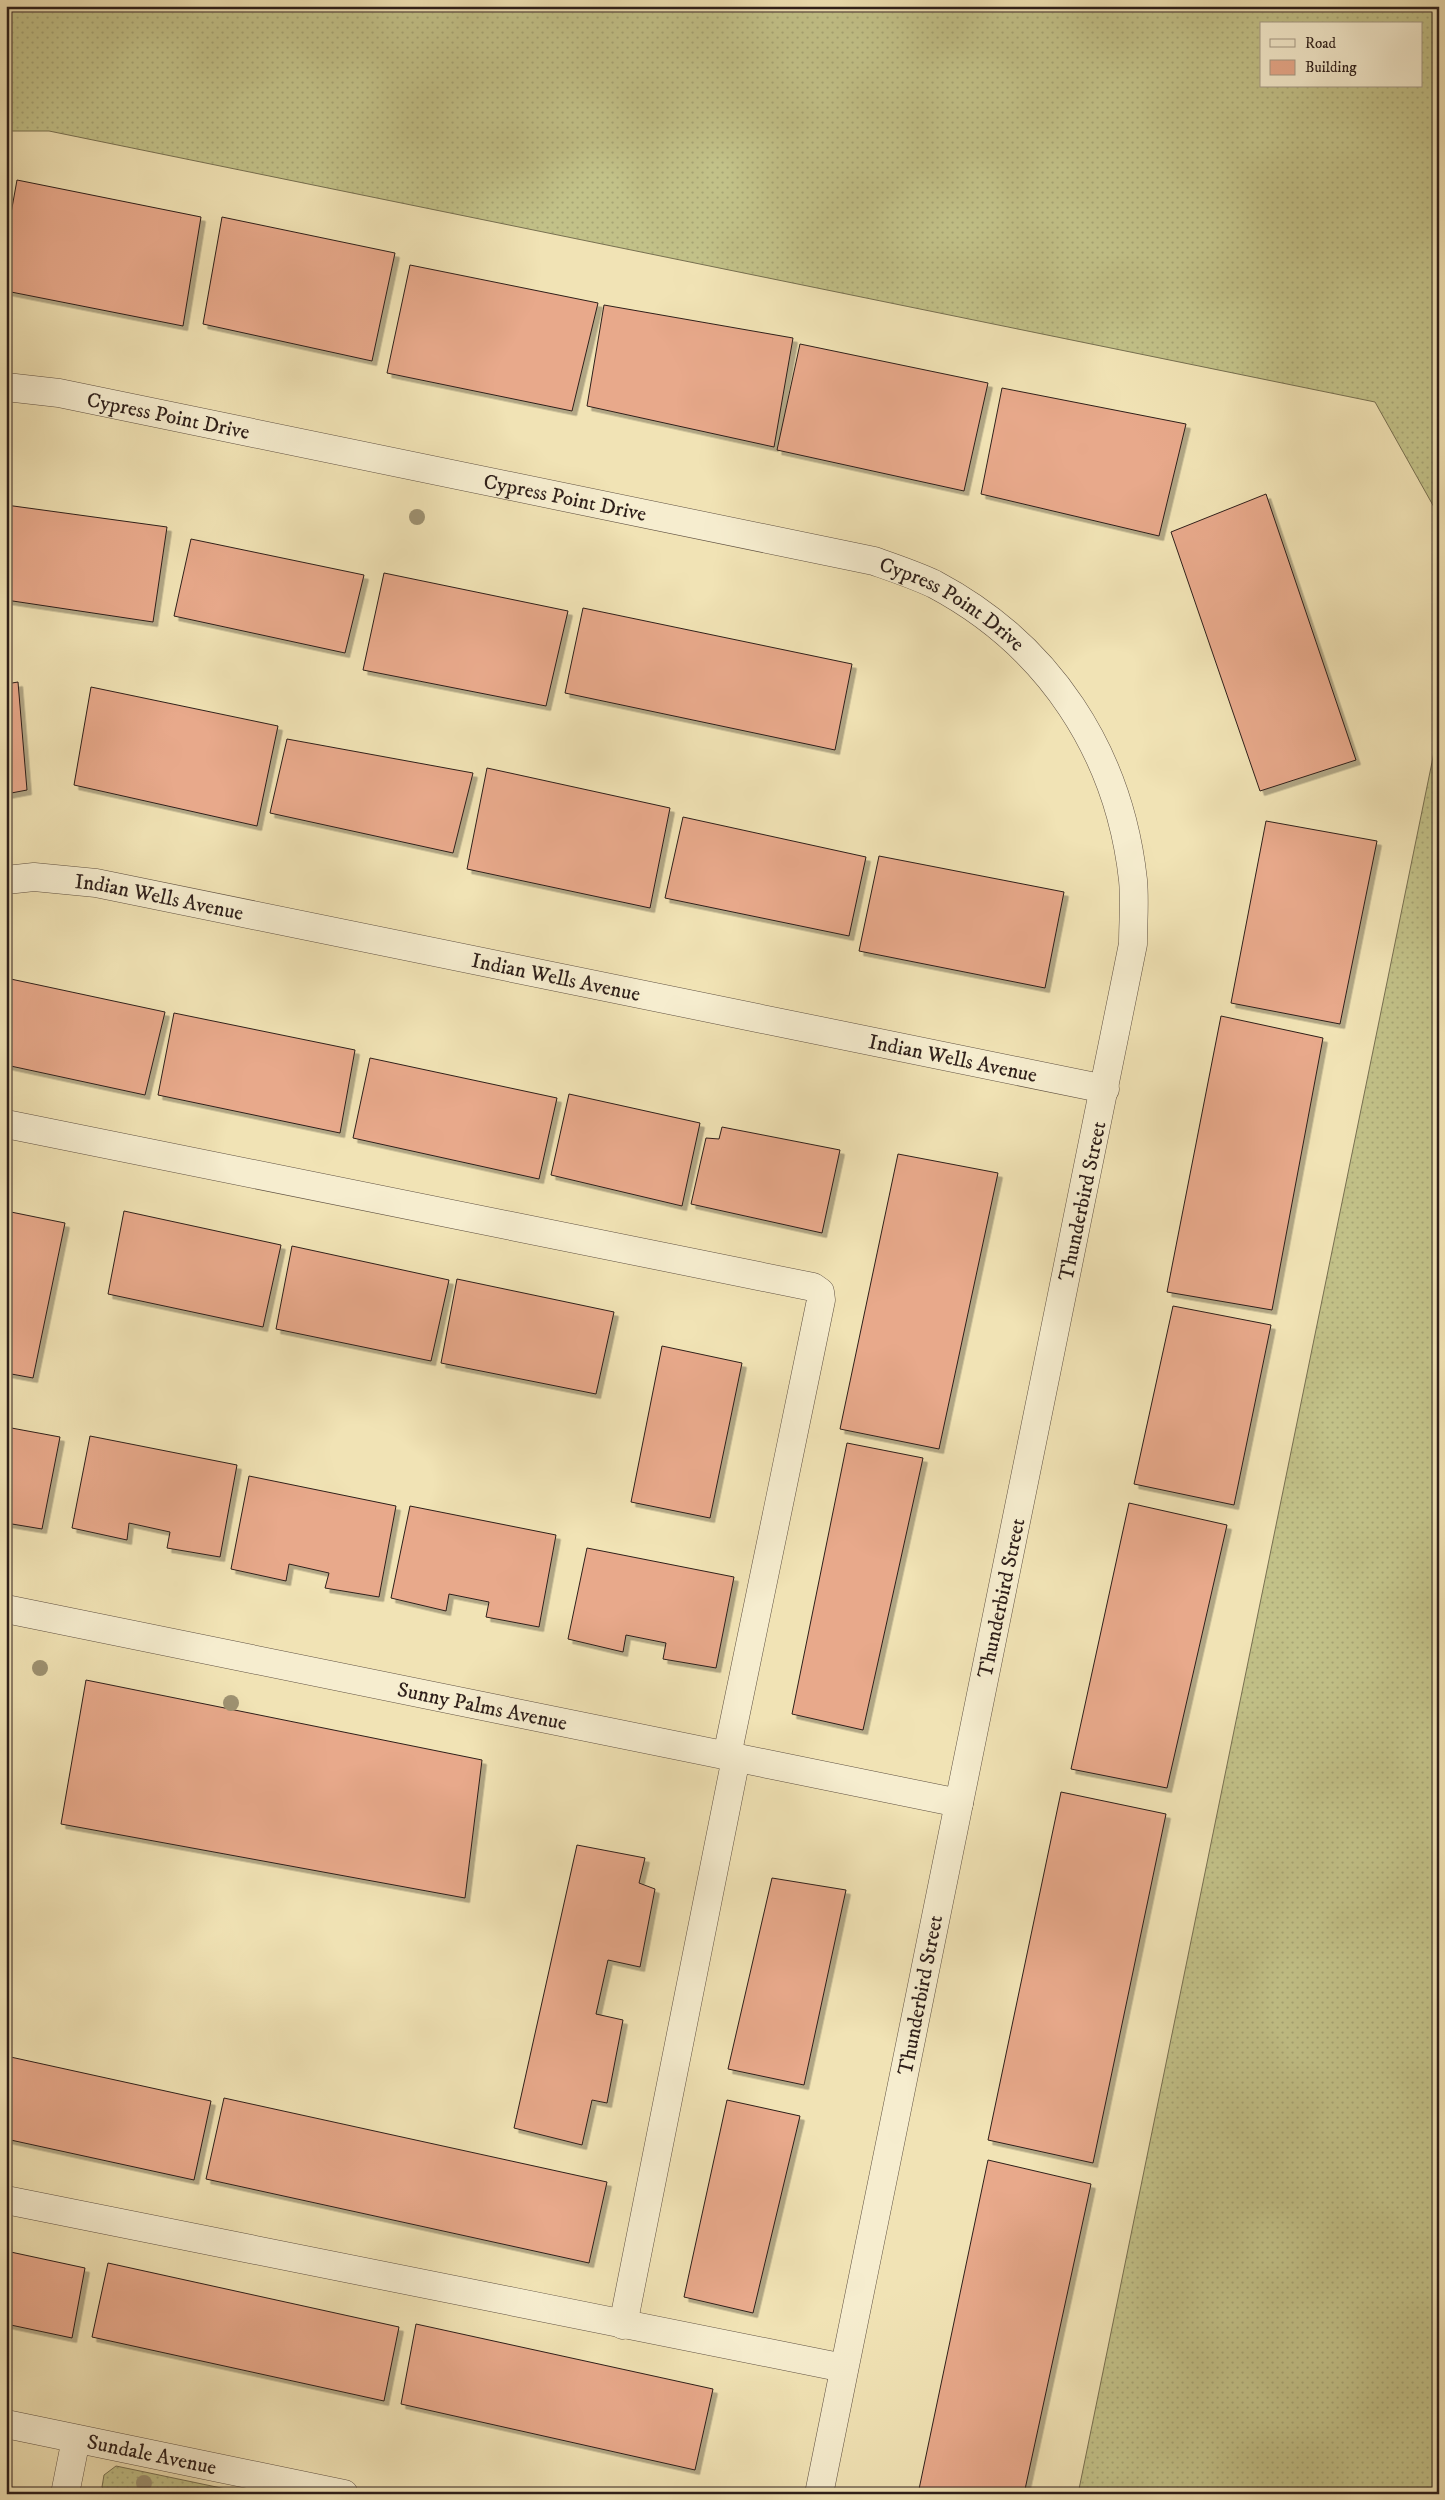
<svg xmlns="http://www.w3.org/2000/svg" width="1445" height="2500" font-family="'IM FELL DW Pica',serif">
<defs>
<pattern id="grass-dots" width="8" height="8" patternUnits="userSpaceOnUse" patternTransform="scale(1.25)"><rect width="8" height="8" fill="#c2c188"/><path d="M2 2h.1M6 6h.1" fill="none" stroke="#a7a575" stroke-width="1.8" stroke-linecap="round"/></pattern>
<filter id="shadow"><feDropShadow dx="4.5" dy="4.5" stdDeviation="0" flood-color="#0004"/></filter>
</defs>
<rect width="100%" height="100%" fill="#f1e3b5"/>
<filter id="stains"><feTurbulence type="fractalNoise" baseFrequency=".004" numOctaves="4"/><feColorMatrix values="0 0 0 0 .2 0 0 0 0 .09 0 0 0 0 .02 0 0 0 .5 -.17"/></filter>
<radialGradient id="worn" r=".72"><stop offset=".6" stop-color="#630" stop-opacity="0"/><stop offset="1" stop-color="#630" stop-opacity=".3"/></radialGradient>
<!-- grass -->
<path fill="url(#grass-dots)" stroke="#787051" fill-rule="evenodd" d="M6,6H1439V516L1375,402L49,131H6ZM1261,24H1421V86H1261Z
M1439,728V2494H1078Z
M116,2466L250,2494H106L102,2487L104,2475Z"/>
<!-- building -->
<path fill="#e8a98b" stroke="#2e1f1a" filter="url(#shadow)" d="M17,180L201,217L183,326L6,291V241Z
M222,217L395,253L372,361L203,324Z
M410,265L598,303L572,411L387,373Z
M604,305L793,338L774,447L587,406Z
M800,344L988,383L964,491L777,450Z
M1002,388L1186,424L1159,536L981,494Z
M1266,494L1356,760L1260,791L1171,532Z
M6,505L167,527L153,622L6,600Z
M191,539L364,575L345,653L174,616Z
M384,573L568,611L546,706L363,670Z
M583,608L852,664L835,750L565,693Z
M18,682L27,790L6,794V684Z
M91,687L278,726L257,826L74,785Z
M287,739L473,773L453,853L270,813Z
M487,768L670,808L650,908L467,869Z
M683,817L866,857L849,936L665,898Z
M1266,821L1377,841L1340,1024L1231,1003Z
M879,856L1064,892L1045,988L859,951Z
M6,978L165,1012L145,1095L6,1065Z
M174,1013L355,1050L340,1133L158,1095Z
M1221,1016L1323,1038L1272,1310L1167,1292Z
M370,1058L557,1098L539,1179L353,1138Z
M569,1094L700,1123L682,1206L551,1175Z
M722,1127L840,1150L822,1233L691,1204L706,1138L719,1139Z
M898,1154L998,1173L939,1449L840,1429Z
M6,1211L65,1223L33,1378L6,1373Z
M124,1211L281,1245L263,1327L108,1294Z
M292,1246L449,1280L431,1361L276,1329Z
M457,1279L614,1312L596,1394L441,1363Z
M1173,1306L1271,1325L1234,1505L1134,1484Z
M662,1346L742,1363L710,1518L631,1502Z
M6,1427L60,1437L42,1529L6,1523Z
M90,1436L237,1465L220,1557L167,1548L170,1532L129,1523L127,1540L72,1528Z
M847,1443L923,1458L863,1730L792,1714Z
M249,1476L396,1506L379,1597L325,1588L329,1573L289,1564L286,1581L231,1569Z
M1129,1503L1227,1525L1167,1788L1071,1769Z
M410,1506L556,1535L539,1627L486,1617L489,1602L449,1594L446,1611L391,1598Z
M587,1548L734,1577L716,1668L663,1659L666,1643L626,1635L623,1652L568,1639Z
M86,1680L482,1760L465,1898L61,1824Z
M1061,1792L1166,1814L1093,2163L988,2140Z
M577,1845L645,1858L639,1883L655,1889L640,1967L608,1960L596,2014L623,2020L607,2103L592,2100L582,2145L514,2128Z
M772,1878L846,1890L804,2085L728,2069Z
M6,2056L211,2101L194,2180L6,2139Z
M224,2098L607,2182L589,2263L206,2179Z
M727,2100L800,2116L753,2313L684,2297Z
M988,2160L1091,2184L1024,2494H918Z
M6,2251L85,2268L72,2338L6,2324Z
M108,2263L399,2327L384,2401L92,2337Z
M416,2324L713,2389L695,2470L401,2404Z"/>
<g fill="none" stroke-linecap="round" stroke-linejoin="round">
<!-- minor casing -->
<g stroke="#5f5041" stroke-width="29">
<g id="minor">
<path id="s1" d="M6,387L59,393L874,561C894,568 915,575 934,584C1049,645 1119,752 1133,880C1135,901 1133,923 1133,944L819,2494"/>
<path id="s2" d="M6,880L34,877L96,883L1105,1089"/>
<path d="M6,1124L813,1287L820,1292L821,1300L727,1756"/>
<path id="s3" d="M6,1609L959,1803"/>
<path d="M6,2200L844,2368"/>
<path d="M623,2325L736,1758"/>
<path id="s4" d="M6,2424L344,2494"/>
<path d="M65,2494L76,2439"/>
</g>
</g>
<!-- minor -->
<use href="#minor" stroke="#f6edcf" stroke-width="28"/>
</g>
<!-- trees -->
<g fill="#9e9272">
<circle cx="417" cy="517" r="8"/>
<circle cx="40" cy="1668" r="8"/>
<circle cx="231" cy="1703" r="8"/>
<circle cx="144" cy="2483" r="8"/>
</g>
<g text-anchor="middle" stroke-width="4" stroke-linejoin="round" paint-order="stroke">
<!-- street labels -->
<g font-size="21" fill="#2e1f1a" stroke="#f6edcf">
<text dy="7" stroke="none"><textPath href="#s1" startOffset="165">Cypress Point Drive</textPath></text>
<text dy="7" stroke="none"><textPath href="#s1" startOffset="570">Cypress Point Drive</textPath></text>
<text dy="7" stroke="none"><textPath href="#s1" startOffset="975">Cypress Point Drive</textPath></text>
<text dy="7" stroke="none"><textPath href="#s2" startOffset="155">Indian Wells Avenue</textPath></text>
<text dy="7" stroke="none"><textPath href="#s2" startOffset="560">Indian Wells Avenue</textPath></text>
<text dy="7" stroke="none"><textPath href="#s2" startOffset="965">Indian Wells Avenue</textPath></text>
<text transform="translate(1082 1201) rotate(-78)" y="7">Thunderbird Street</text>
<text transform="translate(1001 1598) rotate(-78)" y="7">Thunderbird Street</text>
<text dy="7" stroke="none"><textPath href="#s3" startOffset="486">Sunny Palms Avenue</textPath></text>
<text transform="translate(920 1995) rotate(-79)" y="7">Thunderbird Street</text>
<text dy="7" stroke="none"><textPath href="#s4" startOffset="149">Sundale Avenue</textPath></text>
</g>
</g>
<!-- margin -->
<rect width="1445" height="2500" fill="none" stroke="#f1e3b5" stroke-width="25"/>
<rect x="8" y="8" width="1430" height="2485" fill="none" stroke="#2e1f1a" stroke-width="2.5"/>
<rect x="12" y="12" width="1420" height="2475" fill="none" stroke="#2e1f1a"/>
<!-- legend -->
<rect x="1260" y="22" width="162" height="65" fill="#f6edcf" stroke="#a69b87"/>
<rect x="1270" y="39" width="25" height="8" fill="#f6edcf" stroke="#a69b87"/>
<text x="1305" y="48" font-size="15" fill="#2e1f1a">Road</text>
<rect x="1270" y="60" width="25" height="15" fill="#e8a98b" stroke="#a69b87"/>
<text x="1305" y="72" font-size="15" fill="#2e1f1a">Building</text>
<rect width="100%" height="100%" filter="url(#stains)"/>
<rect width="100%" height="100%" fill="url(#worn)"/>
</svg>
